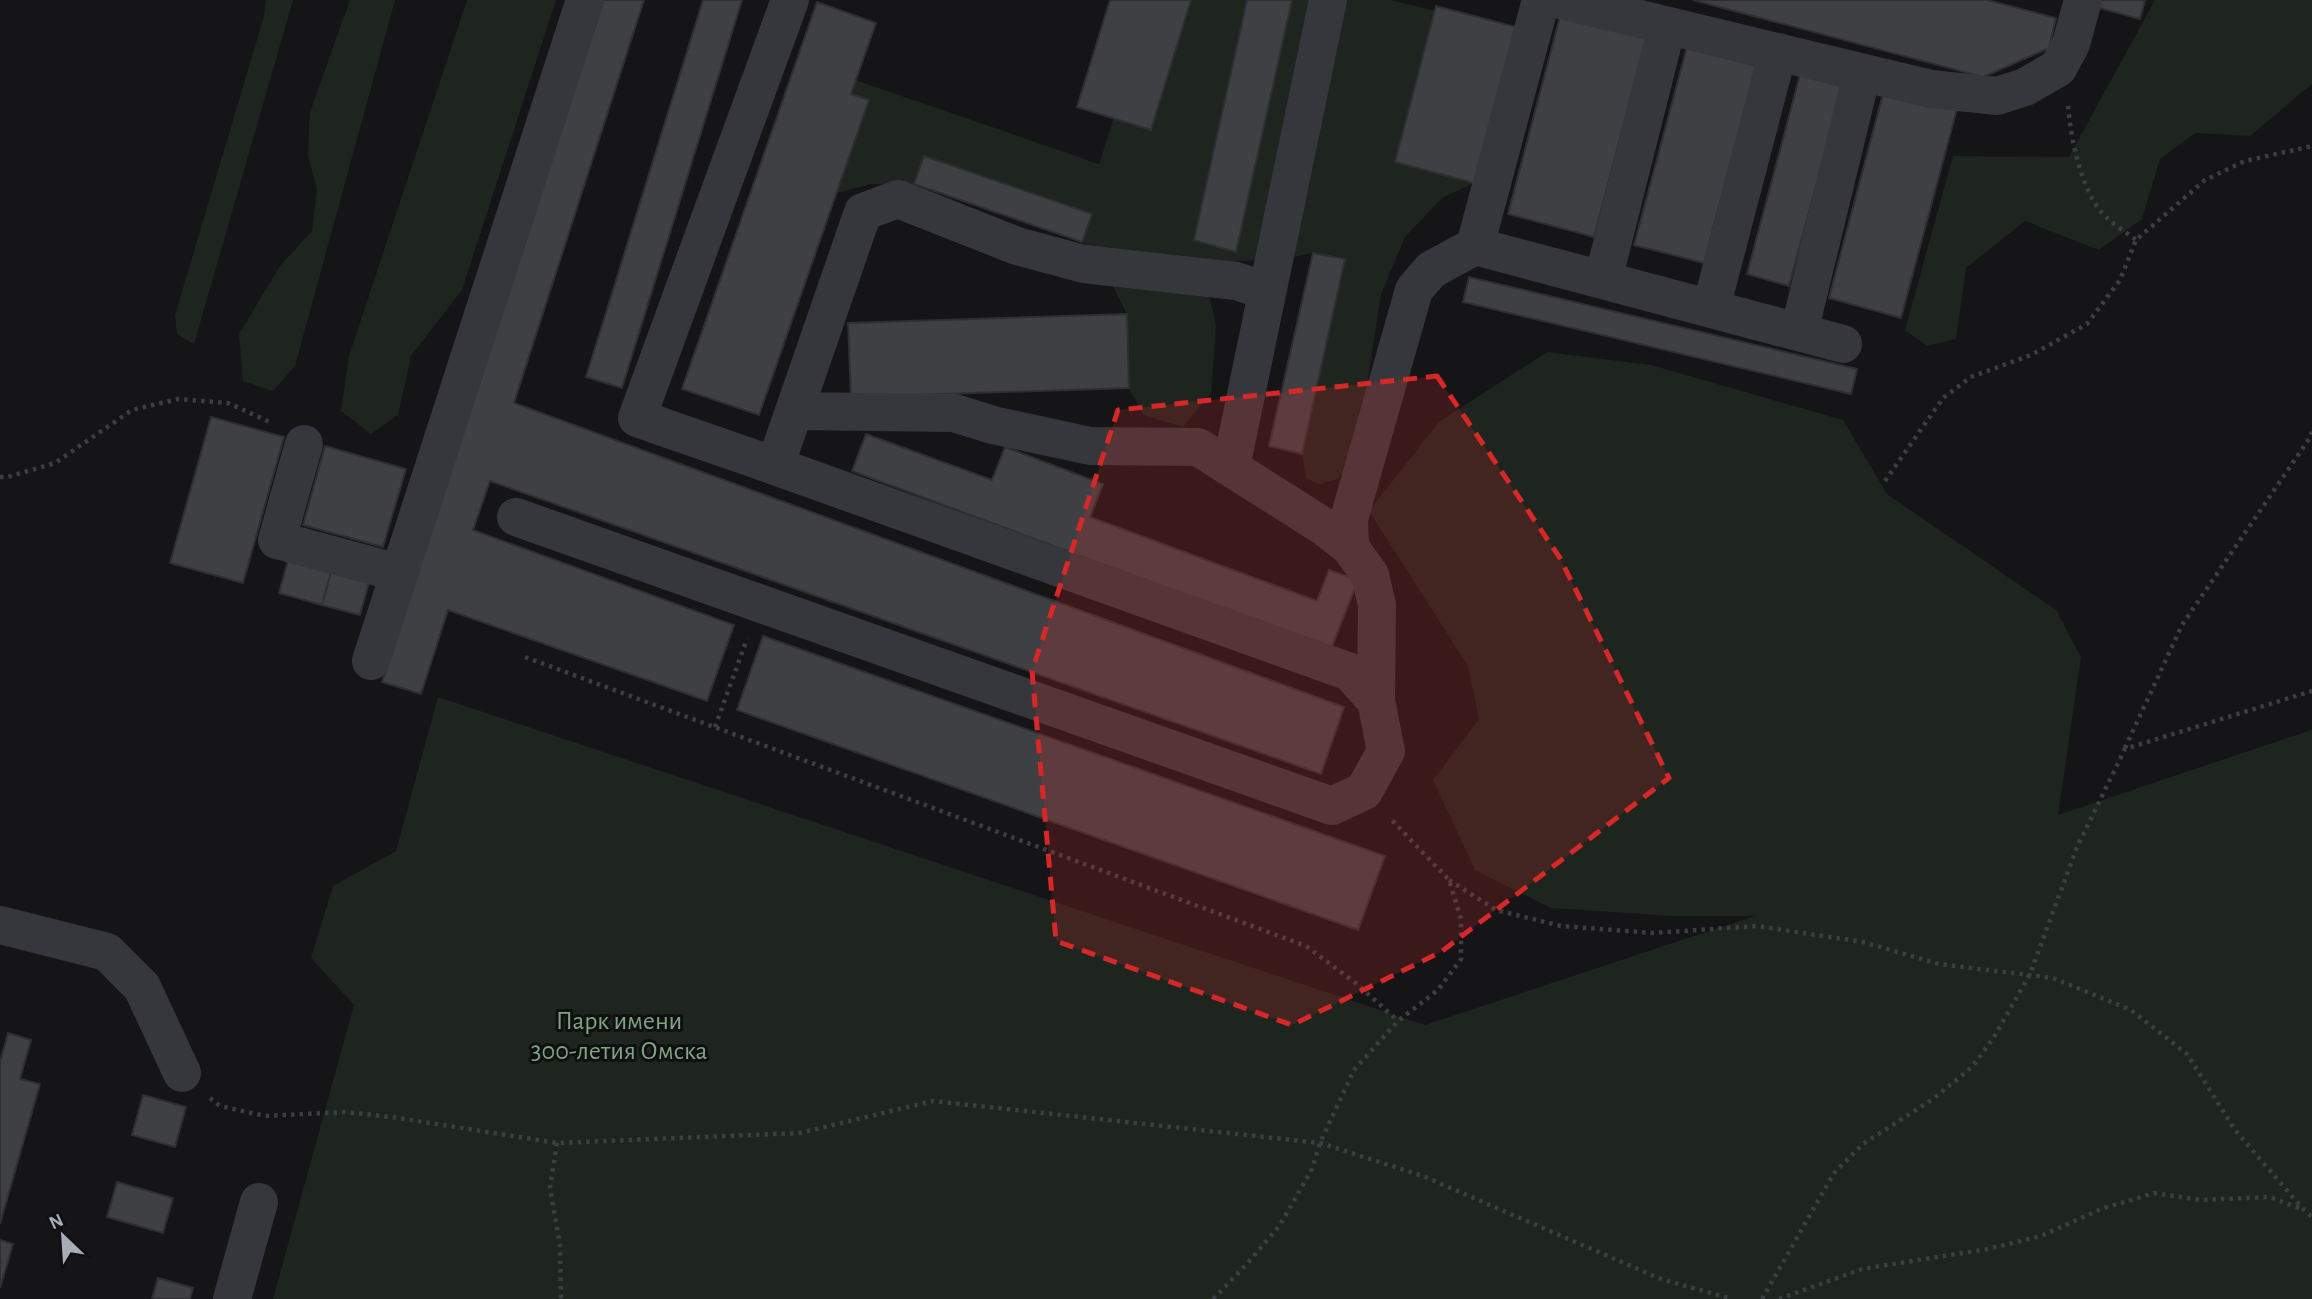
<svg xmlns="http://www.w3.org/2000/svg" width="2312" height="1299" font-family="'Alegreya Sans',sans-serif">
<rect width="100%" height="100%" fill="#151517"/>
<!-- green -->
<path fill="#1d251e" d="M266,0H293L194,344L177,334L175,315L264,16Z
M350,0H395L295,366L273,391L243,381L239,334L280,266L312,231L317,189L308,156L310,112Z
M467,0H556L462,290L411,356L398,415L371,434L341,411L349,356Z
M1191,0H1247L1236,251L1292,0H1390L1435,11L1395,161L1474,183L1442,198L1405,237L1381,294L1357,451L1338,479L1319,484L1306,478L1302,454L1345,259L1313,253L1293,257L1219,263L1209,294L1216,327L1211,393L1183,427L1144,415L1129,388L1127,314L1095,251L1082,242L1091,214L924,156L914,184H871L837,193L869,101L851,94L855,80L1099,164L1114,118L1151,130Z
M2155,0H2312V84L2250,136L2195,133L2160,159L2142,219L2099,250L2025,221L1966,268L1956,339L1927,346L1905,330L1953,156L2069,157Z
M1547,352L1651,365L1843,420L1887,494L2056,610L2081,657L2058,815L2312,730V1299H273L354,1005L311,958L333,886L396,851L438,697L1425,1025L1755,916H1672L1551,908L1475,870L1433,780L1479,719L1468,666L1369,511L1439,422Z"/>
<!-- building -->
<path fill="#3f4044" stroke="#2f2f33" stroke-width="2" d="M602,0H644L514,403L1344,707L1321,774L490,481L473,530L734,625L707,701L448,610L421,694L382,682Z
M703,0H742L622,388L586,377Z
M1110,0H1191L1151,130L1077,107Z
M1247,0H1292L1236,252L1194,240Z
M1693,0H1987L2056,18L2049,48L1983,77Z
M2098,0H2145L2140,19L2096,7Z
M817,2L876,23L851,94L869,100L759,415L682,389Z
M1436,6L1516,27L1474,183L1395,162Z
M1561,13L1647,36L1594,237L1508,214Z
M1687,47L1756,66L1704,263L1634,245Z
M1800,75L1843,86L1789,286L1747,274Z
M1884,90L1957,109L1901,318L1829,298Z
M924,156L1092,214L1082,242L914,184Z
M1313,253L1345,259L1302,454L1269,446Z
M1469,277L1857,369L1851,394L1463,302Z
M1127,314L1129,388L851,397L848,323Z
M211,417L284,437L243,583L170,563Z
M866,434L992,480L1005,447L1103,484L1090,517L1317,601L1329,570L1358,580L1331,649L852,471Z
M325,446L406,469L383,547L303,525Z
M290,553L333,565L322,605L279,593Z
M333,565L371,575L360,615L322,605Z
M763,636L1385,856L1358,930L737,710Z
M8,1033L31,1040L20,1079L40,1084L0,1224V1062Z
M143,1095L186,1107L175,1147L132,1135Z
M117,1182L173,1198L163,1233L107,1217Z
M0,1240L13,1244L0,1288Z
M158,1278L193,1288L190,1299H152Z"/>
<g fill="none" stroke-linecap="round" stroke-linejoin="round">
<!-- path -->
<path stroke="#3c3e43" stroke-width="4.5" stroke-dasharray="3.5 5" stroke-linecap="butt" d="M2068,106C2071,139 2081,192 2105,216C2114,225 2126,232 2136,240
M0,477H8L55,463L132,410L178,399L228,403L272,423
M1885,481L1943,398L1971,377L2031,355L2087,324L2120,280L2136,240L2205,180L2245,161L2312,146
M525,657L1306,946L1357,984L1398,1021
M715,727L747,639
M2125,748L2182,625L2309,439L2312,432
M1449,880L1496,910L1561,926L1653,933L1757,926L1863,942L1939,964L2053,978L2131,1010L2187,1054L2235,1130L2303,1209L2312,1217
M210,1098L220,1106L265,1116L345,1112L392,1117L557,1143L800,1133L933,1101L1320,1143L1423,1176L1661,1279L1732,1299
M557,1143L550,1188L560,1245L561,1299
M1213,1299L1246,1265L1280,1225L1312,1169L1320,1143L1354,1070L1398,1021L1438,990L1461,959V919L1449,880L1389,817
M1762,1299L1834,1173L1863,1144L1933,1099L1972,1067L1994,1037L2030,974L2077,847L2125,749L2312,691
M1779,1299L1862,1269L1988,1249L2041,1236L2101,1209L2154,1193L2201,1200L2269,1197L2302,1209"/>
<!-- minor -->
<path stroke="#36373c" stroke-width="38" d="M790,0L637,418L775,466L863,212L898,199L1017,246L1084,264L1236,281L1267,291
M1541,0L1475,246L1843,344
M1561,0L1931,89L1997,96L2025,87L2058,68L2071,44L2083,0
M1603,280L1667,26
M1711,308L1778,52
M1799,332L1862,73
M794,411L954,413L993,425L1090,446L1198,447L1326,528L1350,547L1370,575L1377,605L1376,701
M304,444L277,540L399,573
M1231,467L1328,0
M516,517L1332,806L1364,791L1386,751L1376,701L1350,672L775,466
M1350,547L1349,519L1414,290L1431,270L1475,246
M371,661L585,0
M0,925L107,952L142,987L182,1073
M232,1299L259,1202"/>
</g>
<!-- marked area -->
<path fill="#d62828" fill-opacity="0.2" stroke="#d62828" stroke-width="5" stroke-dasharray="14 9" stroke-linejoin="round" d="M1437,376L1560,558L1669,778L1441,952L1292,1025L1056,941L1032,671L1118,410Z"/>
<g text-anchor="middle" stroke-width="6" stroke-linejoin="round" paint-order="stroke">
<!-- park labels -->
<g font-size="26" fill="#7ca47f" stroke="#101012">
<text x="619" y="1029">Парк имени<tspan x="619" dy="30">300-летия Омска</tspan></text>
</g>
</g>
<!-- north arrow -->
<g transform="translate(63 1236) rotate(335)" stroke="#101012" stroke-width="5" paint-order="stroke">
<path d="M0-5L12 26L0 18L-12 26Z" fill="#a6acb8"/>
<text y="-10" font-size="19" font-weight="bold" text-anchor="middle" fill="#a6acb8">N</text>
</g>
</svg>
